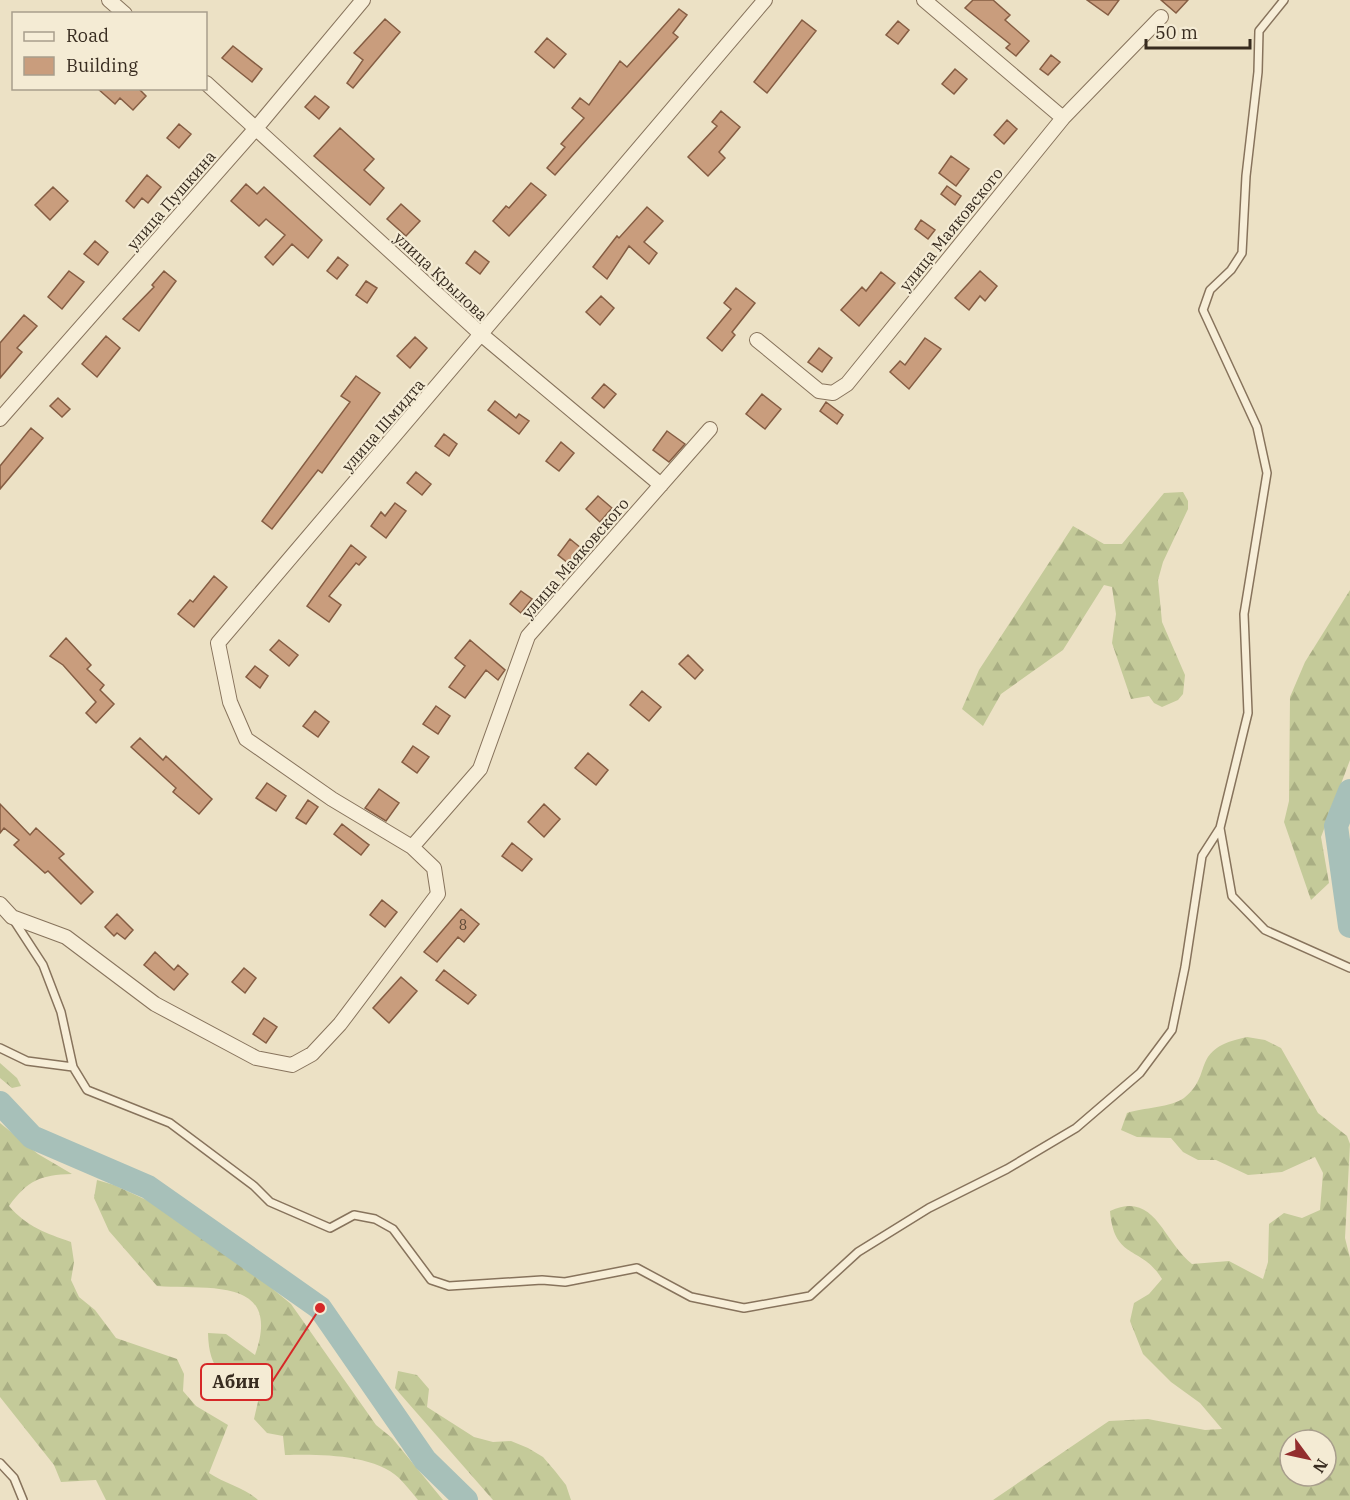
<svg xmlns="http://www.w3.org/2000/svg" width="1350" height="1500" font-family="'IBM Plex Serif',serif">
<defs>
<pattern id="forest-firs" width="22" height="20" patternUnits="userSpaceOnUse" patternTransform="scale(1.5)"><rect width="22" height="20" fill="#c4ca99"/><path d="M5 1l3.5 6h-7zM16 11l3.5 6h-7z" fill="#a9ae83"/></pattern>
</defs>
<rect width="100%" height="100%" fill="#ece1c5"/>
<!-- forest -->
<path fill="url(#forest-firs)" fill-rule="evenodd" d="M1183,492L1188,501V509L1163,562L1158,580L1162,622L1185,675L1183,694L1178,700L1162,707L1154,703L1149,696L1131,699L1112,643L1116,614L1112,587L1104,585L1063,650L1001,694L983,726L962,709L979,670L1073,526L1104,544H1122L1164,493Z
M1350,590V760L1321,837L1329,883L1311,900L1284,822L1289,801L1290,697L1305,662Z
M1247,1037L1265,1040L1281,1048L1318,1113L1347,1136L1350,1144L1345,1238L1350,1258V1500H993L1109,1421L1148,1419L1205,1430L1222,1429L1200,1403L1171,1382L1143,1354L1130,1321L1134,1303L1149,1294L1162,1279C1142,1245 1114,1261 1110,1211C1155,1190 1162,1240 1192,1264L1229,1261L1263,1279L1268,1262L1269,1224L1284,1213L1302,1218L1320,1210L1323,1173L1315,1157L1282,1172L1248,1175L1216,1160H1198L1183,1152L1171,1138L1137,1137L1121,1130L1127,1113C1142,1108 1172,1107 1184,1098C1215,1074 1188,1049 1247,1037ZM1290,1440H1326V1476H1290Z
M0,1063L17,1078L21,1086L12,1088L0,1078Z
M0,1123L38,1154L72,1174C40,1175 28,1180 9,1206C27,1227 46,1233 71,1242L74,1262L71,1280L79,1297L95,1310L116,1338L177,1359L184,1374L183,1391L196,1406L228,1425L209,1473C225,1484 244,1487 258,1500H106L96,1480L61,1482L54,1465L0,1397Z
M97,1180L114,1185L168,1210L245,1266L291,1304L376,1425L392,1438L443,1500H418C412,1493 406,1485 399,1478C374,1454 318,1454 285,1455L283,1436L267,1433L254,1419L262,1384C225,1382 209,1373 208,1333L226,1334L255,1355C283,1276 208,1290 157,1286L109,1231L94,1198Z
M398,1371L417,1375L429,1389L427,1407L474,1437L493,1442L511,1441L528,1448L543,1457L555,1471L566,1485L571,1500H493L395,1388Z"/>
<g fill="none" stroke-linecap="round" stroke-linejoin="round">
<!-- river -->
<path stroke="#a7c0b9" stroke-width="24" d="M1350,791L1336,826L1350,926
M0,1103L32,1137L148,1187L320,1308L425,1460L466,1500"/>
</g>
<!-- building -->
<path fill="#c99d7d" stroke="#855d43" stroke-width="1.5" d="M973,0H993L1010,15L1005,20L1029,41L1016,56L1006,48L1010,44L965,8Z
M1087,0H1119L1108,15Z
M1161,0H1188L1176,13Z
M679,9L687,15L673,33L678,37L555,175L547,168L565,147L561,144L584,118L572,108L580,98L589,105L620,61L627,67Z
M385,19L400,32L353,88L347,83L363,60L354,53Z
M802,20L816,31L767,93L754,82Z
M898,21L909,30L898,44L886,35Z
M547,38L566,54L554,68L535,52Z
M233,46L262,69L252,82L222,58Z
M1051,55L1060,62L1048,75L1040,69Z
M955,69L967,79L954,94L942,84Z
M97,88H138L146,96L133,110L120,98L115,104Z
M315,96L329,107L319,119L305,107Z
M721,111L740,127L719,152L725,158L708,176L688,157L717,126L712,122Z
M1007,120L1017,129L1004,144L994,135Z
M179,124L191,134L179,148L167,138Z
M340,128L374,159L364,170L384,188L370,205L314,156Z
M951,156L969,169L956,186L939,173Z
M147,175L161,187L148,203L142,198L134,208L126,201Z
M531,183L546,195L509,236L493,221L506,206L509,208Z
M246,184L257,194L264,187L322,240L308,258L292,244L273,265L265,257L285,235L266,219L259,226L231,201Z
M947,186L961,196L955,205L941,194Z
M53,187L68,201L50,220L35,205Z
M401,204L420,221L406,236L387,219Z
M647,207L663,221L644,242L657,253L649,264L629,246L607,279L593,267L617,236L619,238Z
M921,220L935,230L928,239L915,229Z
M95,241L108,252L98,265L84,254Z
M475,251L489,262L480,274L466,263Z
M338,257L348,265L337,279L327,271Z
M69,271L84,282L62,309L48,297Z
M164,271L176,281L139,331L123,319L154,287L152,285Z
M980,271L997,286L985,301L980,296L969,310L955,298Z
M881,272L895,283L859,326L841,310L862,287L866,291Z
M366,281L377,288L367,303L356,295Z
M736,288L755,303L732,332L735,335L722,351L707,338L731,309L724,303Z
M601,296L614,308L600,325L586,312Z
M24,315L37,326L17,348L22,352L0,378V343Z
M106,336L120,348L97,377L82,364Z
M415,337L427,348L410,368L397,356Z
M925,338L941,349L909,389L890,372L900,361L905,365Z
M819,348L832,358L822,372L808,362Z
M356,376L380,393L322,473L318,470L272,529L262,521L350,402L341,396Z
M604,384L616,394L604,408L592,398Z
M762,394L781,409L765,429L746,414Z
M58,398L70,409L62,417L50,406Z
M495,401L516,418L519,414L529,421L519,434L488,410Z
M826,402L843,415L837,424L820,411Z
M31,428L43,438L0,489V466Z
M667,431L685,444L669,462L653,450Z
M444,434L457,444L449,456L435,446Z
M561,442L574,453L559,471L546,461Z
M416,472L431,484L422,495L407,483Z
M598,496L612,508L600,522L586,509Z
M395,503L406,511L386,538L371,526L381,512L385,516Z
M570,539L581,548L568,563L558,555Z
M351,545L366,557L359,565L356,563L329,596L341,605L329,622L307,606Z
M214,576L227,587L194,627L178,614L190,600L193,602Z
M521,591L532,599L521,613L510,604Z
M66,638L91,665L87,669L104,685L100,690L114,704L96,723L86,713L96,702L63,665L50,656Z
M279,640L298,655L289,666L270,650Z
M470,640L505,670L498,680L486,670L465,698L449,687L465,666L455,658Z
M688,655L703,670L695,679L679,664Z
M255,666L268,676L260,688L246,677Z
M642,691L661,707L649,721L630,705Z
M436,706L450,716L438,734L423,724Z
M315,711L329,722L318,737L303,726Z
M140,738L163,760L166,756L212,799L199,814L173,792L176,788L131,747Z
M413,746L429,757L417,773L402,762Z
M588,753L608,770L596,785L575,768Z
M267,783L286,796L276,811L256,798Z
M379,789L399,803L386,821L365,808Z
M308,800L318,807L306,824L296,818Z
M0,804L30,835L36,828L64,854L59,858L93,892L81,904L48,871L45,873L14,845L19,840L4,828L0,833Z
M544,804L560,819L544,837L528,822Z
M342,824L369,845L361,855L334,834Z
M512,843L532,859L522,871L502,856Z
M382,900L397,912L385,927L370,915Z
M461,909L479,924L464,942L458,937L437,962L424,952Z
M117,914L133,930L125,939L117,933L114,936L105,927Z
M155,952L174,970L178,965L188,974L174,990L144,965Z
M244,968L256,978L245,993L232,982Z
M444,970L476,995L468,1004L436,980Z
M401,977L417,991L389,1023L373,1008Z
M264,1018L277,1027L266,1043L253,1034Z"/>
<g fill="none" stroke-linecap="round" stroke-linejoin="round">
<!-- service casing -->
<g stroke="#87735c" stroke-width="10">
<path id="service" d="M1284,0L1259,31L1258,72L1246,176L1242,253L1231,270L1210,290L1203,310L1257,427L1267,473L1244,614L1248,713L1220,828L1232,896L1265,930L1350,968
M13,919L43,965L61,1012L73,1067L87,1090L170,1123L254,1186L270,1202L330,1228L354,1215L375,1219L393,1229L431,1280L449,1286L542,1280L565,1282L637,1268L691,1297L744,1308L810,1296L858,1252L929,1208L1007,1169L1076,1128L1140,1073L1172,1030L1185,967L1202,856L1220,828
M0,1048L27,1061L73,1067
M0,1463L14,1478L23,1500"/>
</g>
<!-- minor casing -->
<g stroke="#87735c" stroke-width="16">
<path id="minor" d="M109,0L125,14
M924,0L1063,118
M206,83L482,335L661,485
M757,340L819,391L833,393L847,384L1063,118L1161,17
M0,419L257,127L363,0
M412,847L480,769L528,636L710,429
M0,904L12,917L66,937L155,1004L256,1058L292,1065L312,1054L340,1024L438,894L434,868L412,847L332,799L246,739L230,702L218,643L765,0"/>
</g>
<!-- service -->
<use href="#service" stroke="#f7eed8" stroke-width="7"/>
<!-- minor -->
<use href="#minor" stroke="#f7eed8" stroke-width="14"/>
</g>
<g text-anchor="middle" stroke-width="4.5" stroke-linejoin="round" paint-order="stroke">
<!-- number labels -->
<g font-size="14" fill="#5c4836">
<text x="463" y="930">8</text>
</g>
<!-- street labels -->
<g font-size="16" fill="#372b1f" stroke="#f4ebd4">
<text transform="translate(171 200) rotate(-49)" y="6">улица Пушкина</text>
<text transform="translate(951 229) rotate(-51)" y="6">улица Маяковского</text>
<text transform="translate(441 276) rotate(43)" y="6">улица Крылова</text>
<text transform="translate(383 425) rotate(-49)" y="6">улица Шмидта</text>
<text transform="translate(575 558) rotate(-49)" y="6">улица Маяковского</text>
</g>
</g>
<!-- callouts -->
<path fill="none" stroke="#d62828" stroke-width="2" d="M320 1308L272 1382"/>
<circle fill="#d62828" stroke="#f4ebd4" stroke-width="2" cx="320" cy="1308" r="6"/>
<rect fill="#f4ebd4" stroke="#d62828" stroke-width="2" x="201" y="1364" width="71" height="36" rx="6"/>
<g font-size="18" text-anchor="middle" font-weight="bold" fill="#372b1f">
<text x="236" y="1388">Абин</text>
</g>
<!-- legend -->
<rect x="12" y="12" width="195" height="78" fill="#f4ebd4" stroke="#a89e8c" stroke-width="1.5"/>
<rect x="24" y="32" width="30" height="9" fill="#f7eed8" stroke="#a89e8c" stroke-width="1.5"/>
<text x="66" y="42" font-size="18" fill="#372b1f">Road</text>
<rect x="24" y="57" width="30" height="18" fill="#c99d7d" stroke="#a89e8c" stroke-width="1.5"/>
<text x="66" y="72" font-size="18" fill="#372b1f">Building</text>
<!-- north arrow -->
<g transform="translate(1308 1458) rotate(123)"><circle r="28" fill="#f4ebd4" stroke="#a89e8c" stroke-width="1.5"/>
<path d="M0-4.5L10 22L0 15L-10 22Z" fill="#932e2e"/>
<text y="-9" font-size="16" font-weight="bold" text-anchor="middle" fill="#372b1f">N</text>
</g>
<!-- scale -->
<path d="M1146 39v9h104v-9" fill="none" stroke="#372b1f" stroke-width="3"/>
<text x="1155" y="39" font-size="18" fill="#372b1f" stroke="#f4ebd4" stroke-width="4.5" paint-order="stroke">50 m</text>
</svg>
